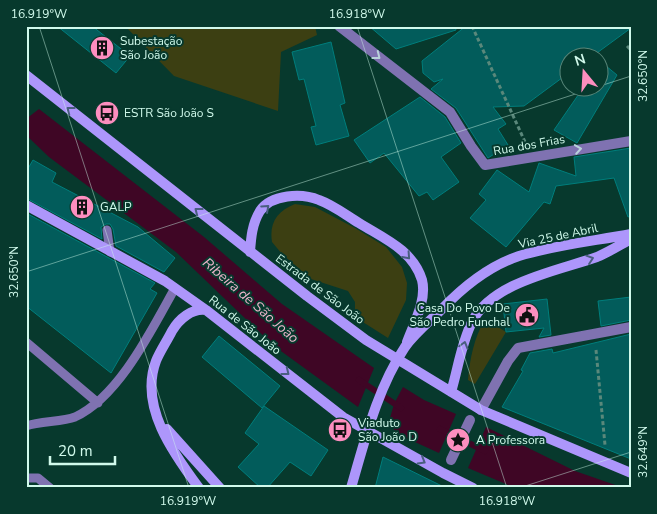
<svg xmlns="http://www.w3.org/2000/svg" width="657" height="514" font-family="'Nunito Sans',sans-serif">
<rect width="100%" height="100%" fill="#07392d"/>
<!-- green -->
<path fill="#3c3f12" d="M125,26H315L317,35L281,52L278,111L174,76Z
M295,204L315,207L355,228L386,247L402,267L407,283L406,300L388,338L355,317V302L348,291L311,279L282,254L272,242C269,223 277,211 295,204Z
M485,319L506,332L475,384L468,380C470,358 474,338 485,319Z"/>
<!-- water -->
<path fill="#3f0625" d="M39,109L204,237L282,304L374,368L358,407L274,346L176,252L49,157L26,135V119Z
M403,387L424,400L456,414L439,453L404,437L388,425L394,404Z
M486,427L575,471L624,488H515L468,468Z"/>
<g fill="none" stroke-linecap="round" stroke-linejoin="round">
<!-- stream -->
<path stroke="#3f0625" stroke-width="6" d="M359,380L401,408
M440,429L485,451"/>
</g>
<!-- building -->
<path fill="#025c5b" stroke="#007e7c" d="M57,26H92L130,56L116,73Z
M369,26H455L456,30L396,49Z
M466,26H631V28L590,58H570V72L524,106L493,107L506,124L498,129L508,145L488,158L456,108L431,89L443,79L434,82L423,73L422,61Z
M331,42L345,103L340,105L349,136L316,145L311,127L316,126L304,79L299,80L292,52Z
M600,61L617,75L577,143L554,130L583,88H600Z
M420,97L445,117L461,143L441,157L459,182L433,200L427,192L419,196L384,153L370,163L354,140Z
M631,148V216L628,217L614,178L556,186L550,204L544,202L506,247L470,218L486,200L479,194L497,170L529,192L539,163L576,176L574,157Z
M33,160L56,173L52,182L138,227L175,258L164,272L116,246L113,229L110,224H106L101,227L102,239L26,198V172Z
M26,213L155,283L150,289L157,293L111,373L26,306Z
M631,297V320L601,326L598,301Z
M547,299L551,335L539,337L544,328L506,332L503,304Z
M631,334V459L502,407L523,371L521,370L530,353L552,349L553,353Z
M219,336L280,386L262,408L202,357Z
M264,406L328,450L311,476L290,462L267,488H261L238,467L259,444L245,433Z
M383,457L446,488H375Z"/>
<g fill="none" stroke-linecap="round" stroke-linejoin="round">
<!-- path -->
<path stroke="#5a887b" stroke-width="3" stroke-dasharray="4 2.5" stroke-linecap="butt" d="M472,26L526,144
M627,46L631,50
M596,350L605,445"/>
<!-- service -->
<path stroke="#7f72b1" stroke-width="9" d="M107,230L110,252
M26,342L98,403
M26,426C41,421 62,422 75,417C119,397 152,329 175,288
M26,478H38L50,488"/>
<!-- pedestrian -->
<path stroke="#7f72b1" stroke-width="10" d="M451,460L470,420"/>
<!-- minor -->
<path stroke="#7f72b1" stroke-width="10" d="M339,26L450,112L471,146L485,165L631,141
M481,410L508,361L518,348L631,327"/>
<!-- secondary -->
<path stroke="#ad96fb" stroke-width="10" d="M26,75L307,296L366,340L481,410L631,473
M26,205L165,281L206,310L343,417L443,473L473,488
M250,252C251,238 252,224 260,211C271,194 302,193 319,200C333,205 346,215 359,223C383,238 413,250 422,280C427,300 414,323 407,342
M451,392C458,369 461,344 472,322C492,282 557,271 597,257C609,252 620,245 631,239
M167,429L220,488
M199,488C173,453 139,406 156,361C160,351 167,341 172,331C179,319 192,308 206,310
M351,488C365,440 377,389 405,347C415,333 430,321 442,309C464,286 489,266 519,256C555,245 594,241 631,234"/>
</g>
<!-- one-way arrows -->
<defs><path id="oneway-chevron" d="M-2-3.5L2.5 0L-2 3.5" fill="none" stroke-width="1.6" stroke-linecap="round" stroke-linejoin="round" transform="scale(1.25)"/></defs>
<g stroke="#b8d1da">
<use href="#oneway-chevron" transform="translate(377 56) rotate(38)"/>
<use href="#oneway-chevron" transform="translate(578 149) rotate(-9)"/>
</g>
<g stroke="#495e7f">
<use href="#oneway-chevron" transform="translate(70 110) rotate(-142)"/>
<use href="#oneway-chevron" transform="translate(266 208) rotate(-42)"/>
<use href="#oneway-chevron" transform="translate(198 211) rotate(-142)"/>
<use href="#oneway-chevron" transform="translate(407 256) rotate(48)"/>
<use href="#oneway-chevron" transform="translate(590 259) rotate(-19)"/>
<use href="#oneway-chevron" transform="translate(464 345) rotate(-74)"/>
<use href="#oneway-chevron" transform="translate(286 372) rotate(38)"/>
<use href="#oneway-chevron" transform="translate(422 461) rotate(30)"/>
</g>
<!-- ticks -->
<path fill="none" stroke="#d1faec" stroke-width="1" stroke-opacity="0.45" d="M39,26L189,488M357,26L507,488M600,86L631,76M26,272L594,88M519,488L631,452"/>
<!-- icons -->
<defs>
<g id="building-disc" transform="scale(1.25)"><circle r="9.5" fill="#fd8ebf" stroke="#07392d"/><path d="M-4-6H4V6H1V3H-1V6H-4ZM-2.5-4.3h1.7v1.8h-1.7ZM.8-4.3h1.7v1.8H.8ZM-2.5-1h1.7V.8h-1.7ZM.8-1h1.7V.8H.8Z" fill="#111"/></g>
<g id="bus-disc" transform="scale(1.25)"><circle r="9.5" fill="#fd8ebf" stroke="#07392d"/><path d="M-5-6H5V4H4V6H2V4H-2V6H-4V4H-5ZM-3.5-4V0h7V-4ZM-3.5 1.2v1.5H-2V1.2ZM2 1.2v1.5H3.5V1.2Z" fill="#111"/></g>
<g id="civic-disc" transform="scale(1.25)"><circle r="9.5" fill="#fd8ebf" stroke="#07392d"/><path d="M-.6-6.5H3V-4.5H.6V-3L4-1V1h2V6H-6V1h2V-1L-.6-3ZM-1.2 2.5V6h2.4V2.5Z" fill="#111"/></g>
<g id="sight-disc" transform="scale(1.25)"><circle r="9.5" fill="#fd8ebf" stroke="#07392d"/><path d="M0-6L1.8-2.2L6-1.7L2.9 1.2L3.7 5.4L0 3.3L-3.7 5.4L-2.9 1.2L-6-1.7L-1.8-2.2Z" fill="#111"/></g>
</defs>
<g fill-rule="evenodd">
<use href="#building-disc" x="102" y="48"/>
<use href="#bus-disc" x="107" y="113"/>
<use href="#building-disc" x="82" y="207"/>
<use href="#civic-disc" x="527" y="315"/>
<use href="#bus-disc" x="340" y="430"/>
<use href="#sight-disc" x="458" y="440"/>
</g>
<g text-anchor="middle" stroke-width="4" stroke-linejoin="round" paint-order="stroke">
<!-- poi labels -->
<g font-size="12" fill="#d1faec" stroke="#07392d" text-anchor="start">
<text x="120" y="45">Subestação<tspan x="120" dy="14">São João</tspan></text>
<text x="124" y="117">ESTR São João S</text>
<text x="100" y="211">GALP</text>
<text x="510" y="312" text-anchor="end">Casa Do Povo De<tspan x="510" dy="14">São Pedro Funchal</tspan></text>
<text x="358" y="427">Viaduto<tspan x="358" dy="14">São João D</tspan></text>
<text x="476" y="444">A Professora</text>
</g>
<!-- street labels -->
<g font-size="12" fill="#d1faec" stroke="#07392d">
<text transform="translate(529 145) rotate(-10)" y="4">Rua dos Frias</text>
<text transform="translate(558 236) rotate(-12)" y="4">Via 25 de Abril</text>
<text transform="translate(320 289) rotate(37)" y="4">Estrada de São João</text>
<text transform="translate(245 325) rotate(38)" y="4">Rua de São João</text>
</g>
<!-- water labels -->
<g font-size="14" font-style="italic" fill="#efb6cd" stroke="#07392d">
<text transform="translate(251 300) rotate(41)" y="5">Ribeira de São João</text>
</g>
</g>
<!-- border -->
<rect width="657" height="514" fill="none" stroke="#07392d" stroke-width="55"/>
<!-- north arrow -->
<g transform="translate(584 72) rotate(342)"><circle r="24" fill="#07392d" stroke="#588679"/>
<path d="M0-4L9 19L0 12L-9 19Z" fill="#fd8ebf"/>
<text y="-8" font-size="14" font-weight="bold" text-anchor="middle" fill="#d1faec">N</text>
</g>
<!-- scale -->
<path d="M50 456v8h65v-8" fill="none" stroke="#d1faec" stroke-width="2.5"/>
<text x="58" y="456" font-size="15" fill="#d1faec" stroke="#07392d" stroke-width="4" paint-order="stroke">20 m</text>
<rect x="28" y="28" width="602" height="458" fill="none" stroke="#d1faec" stroke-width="2"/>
<g font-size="12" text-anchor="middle" fill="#d1faec">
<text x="39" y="18">16.919°W</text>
<text x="357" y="18">16.918°W</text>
<text transform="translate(643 76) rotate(-90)" y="4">32.650°N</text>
<text transform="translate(14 272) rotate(-90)" y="4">32.650°N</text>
<text transform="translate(643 452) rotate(-90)" y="4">32.649°N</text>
<text x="188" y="505">16.919°W</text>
<text x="507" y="505">16.918°W</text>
</g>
</svg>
